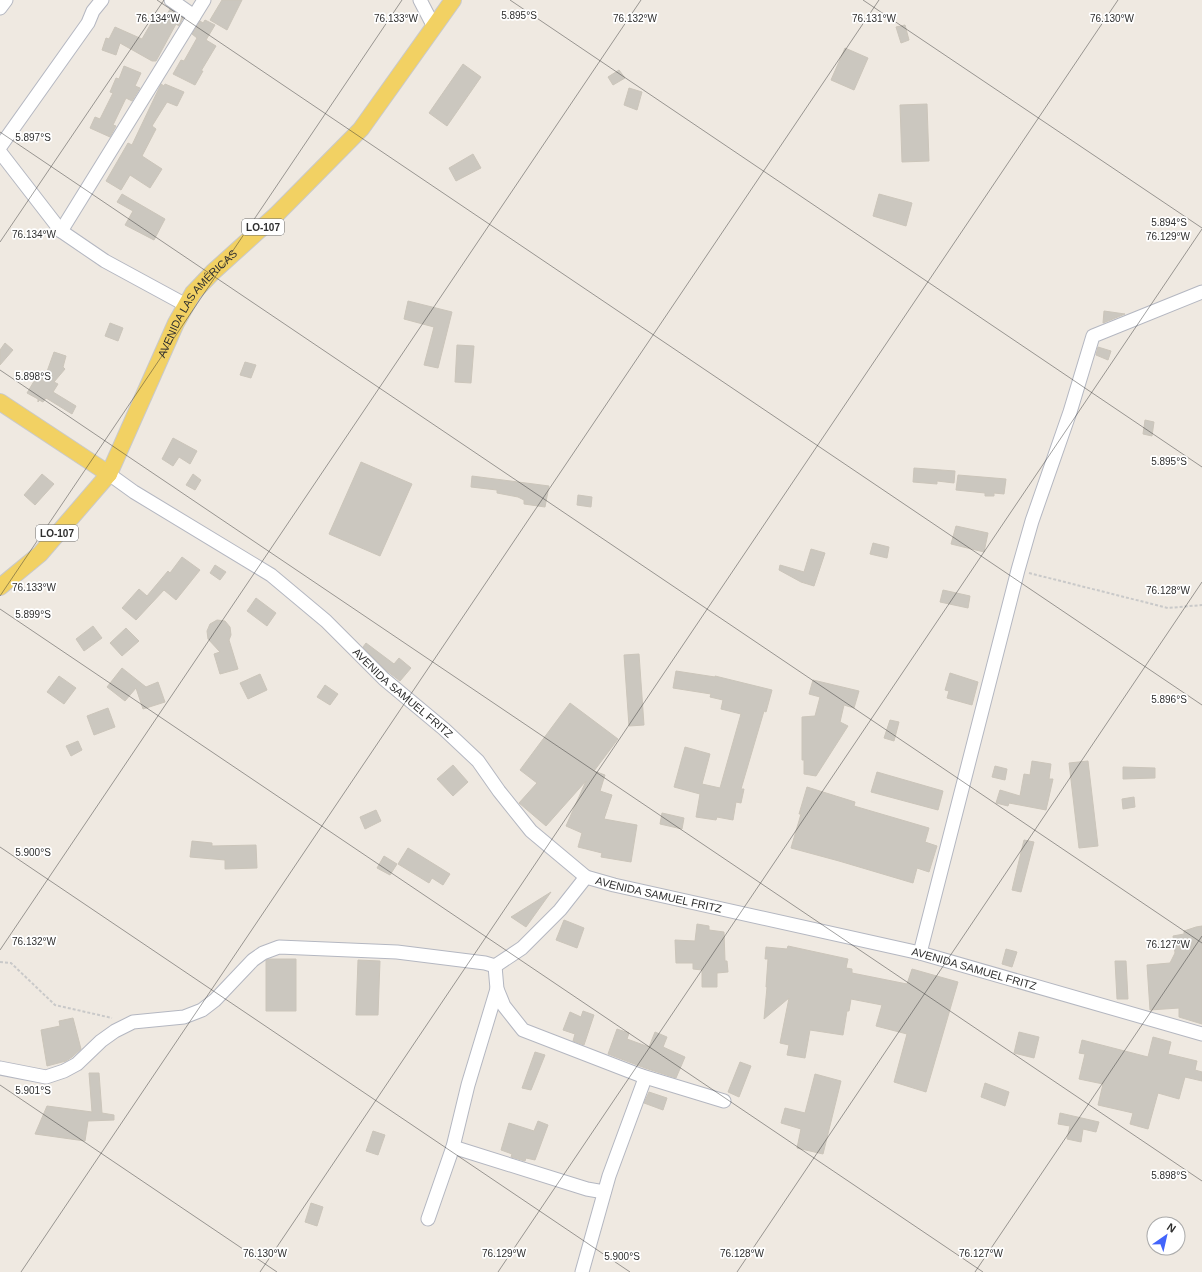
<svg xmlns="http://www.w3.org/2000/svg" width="1202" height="1272" font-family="Helvetica,sans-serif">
<rect width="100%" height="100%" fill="#efe9e1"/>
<!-- building -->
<path fill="#cbc7bf" stroke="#cbc5ba" d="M222,0H242L227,30L210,20Z
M170,9L183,18L179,26L176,24L156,61H152L120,43L116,55L102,50L106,38L109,39L115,27L142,39L157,13L165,18Z
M205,20L215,25L206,40L216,46L201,71H203L195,85L173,74L181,60L184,61L197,38L192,34L200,21L203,23Z
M905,25L909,40L901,43L896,27Z
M845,48L868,58L854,90L831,80Z
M463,64L481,77L447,126L429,113Z
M124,66L141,73L135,86L140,88L132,101L126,98L113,125L116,126L110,137L90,128L95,117L100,119L113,93L110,92L116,78L119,79Z
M619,70L625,78L613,85L608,77Z
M161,84L164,86L165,84L184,92L177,106L167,102L152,126L156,129L142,156L162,169L150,188L130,175L121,190L106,181L128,143L132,145Z
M629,88L642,92L637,110L624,105Z
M927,104L929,161L902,162L900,105Z
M473,154L481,168L456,181L449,168Z
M122,194L165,219L154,240L125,225L133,211L117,202Z
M879,194L912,203L906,226L873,216Z
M408,301L452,312L438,368L424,365L434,327L404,319Z
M1104,311L1125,314L1103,323Z
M110,323L123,328L118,341L105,336Z
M5,343L13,350L0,365V350Z
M457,345L474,346L471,383L455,382Z
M1098,347L1111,351L1108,360L1096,355Z
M54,352L66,356L63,367L65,369L54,382L58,384L53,392L76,406L72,414L46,398L43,402L39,400L38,402V399L27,393L39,373L45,377Z
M245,362L256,365L251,378L240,375Z
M1145,420L1154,422L1152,436L1143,434Z
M173,438L197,451L190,464L179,457L173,466L162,459Z
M361,462L412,484L380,556L329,534Z
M914,468L955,471L954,483L937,481V484L913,482Z
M42,474L54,484L35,505L24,495Z
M193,474L201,480L195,490L186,485Z
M958,475L1006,479L1004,494L994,493V496H985V493L956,490Z
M472,476L549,486L545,507L524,504V500L518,497L497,493V490L471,487Z
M578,495L592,497L591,507L577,505Z
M956,526L988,533L984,552L951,544Z
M873,543L889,547L887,558L870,554Z
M811,549L825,553L814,586L801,582L779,570L780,565L804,572Z
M182,557L200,570L176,600L164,590L136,620L122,608L139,589L147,596L168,571L170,573Z
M215,565L226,572L220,580L210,573Z
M943,590L970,596L968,608L940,602Z
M256,598L276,613L267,626L247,611Z
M217,620L225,621L230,627L231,635L229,640L238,669L220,674L214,654L220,652L208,639L207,631L210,624Z
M93,626L102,638L84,651L76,639Z
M126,628L139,641L122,656L110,643Z
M366,643L394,664L399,658L411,668L400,681L387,671L363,647Z
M639,654L644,725L629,726L624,655Z
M122,668L146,687L158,682L165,702L143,709L136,688L125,701L107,687Z
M676,671L715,677V676L772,690L766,712L764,711L741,789H744L741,803L736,802L733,820L717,817L716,820L696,817L700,794L674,787L685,747L710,754L702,784L720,788L741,714L721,709L723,700L710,697L711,694L673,688Z
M950,673L978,682L972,705L947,698L949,691L945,690Z
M260,674L267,690L248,699L240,683Z
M59,676L76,688L64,704L47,692Z
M813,680L859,691L854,708L844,705L840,722L848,726L816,776L804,774V760H802V717L815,716L820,697L809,694Z
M325,685L338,694L330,705L317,697Z
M570,703L618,739L594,771L605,775L600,791L612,795L604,819L637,825L631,862L601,857L602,853L578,847L582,833L566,826L586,781L546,826L519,803L537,783L520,770Z
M108,708L115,727L94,735L87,716Z
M890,720L899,722L894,741L884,738Z
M78,741L82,750L71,756L66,746Z
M1032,761L1051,764L1049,779H1053L1046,810L1009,803L1008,806L996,803L1000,790L1020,796L1024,774L1030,775Z
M1088,761L1098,846L1079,848L1069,763Z
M453,765L468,782L453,796L437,779Z
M995,766L1007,769L1005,780L992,777Z
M1123,767L1155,768V778L1123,779Z
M877,772L943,791L938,810L871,792Z
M807,787L855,802L854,806L929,828L925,842L937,846L929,872L917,868L913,883L839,861L791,848L801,814H799Z
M1134,797L1135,807L1123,809L1122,799Z
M376,810L381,821L365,829L360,817Z
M662,813L684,818L682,829L660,824Z
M1024,840L1034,842L1021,892L1012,890Z
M192,841L212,843V846L256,845L257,868L225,869V860L190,857Z
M408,848L450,874L443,885L432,878L429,883L398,864Z
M384,856L397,864L390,875L377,868Z
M551,892L526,927L511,917Z
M564,920L584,928L577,948L556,940Z
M697,924L709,926V930L724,932L725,961H727L728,972L717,973V987H702V970L693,969V963H676L675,940L695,941Z
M1202,926V1024L1179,1017V1008L1150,1010L1147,965L1170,963L1175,953L1173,936L1184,934V931L1196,927Z
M788,946L848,959L846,968L852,969V973L907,984L912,969L958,982L926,1092L894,1082L907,1034L876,1026L882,1005L851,999L849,1011H847L843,1035L810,1030L805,1058L787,1055L789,1045L780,1043L789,998L764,1019L767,987H766L768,959H765L766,947L787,949Z
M1006,949L1017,952L1012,967L1002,964Z
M270,959H296V1011H266V960Z
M358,960L380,961L378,1015H356Z
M1115,961H1126L1128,999H1117Z
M583,1011L594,1015L584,1045L573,1041L575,1034L563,1030L570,1012L581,1017Z
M73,1018L81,1049L72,1057L66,1061L47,1066L41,1030L60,1026L59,1021Z
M617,1029L629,1033L627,1039L649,1047L655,1032L667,1037L663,1047L685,1057L676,1078L645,1068L608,1054Z
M1019,1032L1039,1037L1034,1058L1014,1053Z
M1153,1037L1171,1042L1168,1054L1197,1061L1195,1070L1202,1072V1081L1185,1077L1179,1099L1158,1093L1148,1129L1130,1124L1133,1113L1098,1105L1103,1084L1079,1079L1085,1054L1079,1053L1082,1040L1148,1057Z
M535,1052L545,1055L531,1090L522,1088Z
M740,1062L751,1066L739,1097L728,1092Z
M89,1073H99L102,1113L114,1115V1120L88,1121L85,1141L35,1134L47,1106L92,1112Z
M815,1074L841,1081L823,1154L797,1148L801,1129L781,1123L785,1108L805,1113Z
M985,1083L1009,1092L1005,1106L981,1097Z
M649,1092L667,1098L663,1110L644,1103Z
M1060,1113L1099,1122L1096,1132L1083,1129L1081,1142L1067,1139L1070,1126L1058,1124Z
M538,1121L548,1125L535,1160L526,1158L525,1161L511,1157L512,1154L501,1150L509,1123L534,1131Z
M373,1131L385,1135L378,1155L366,1151Z
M311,1203L323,1207L317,1226L305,1222Z"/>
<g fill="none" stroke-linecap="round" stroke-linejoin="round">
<!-- minor casing -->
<g stroke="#b4b7c1" stroke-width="15">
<g id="minor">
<path d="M171,0L194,16"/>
<path d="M420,0L434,27"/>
<path d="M0,8L6,0"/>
<path d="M0,147L88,23L93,11L102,0"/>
<path d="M0,152L61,231L105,261L186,305"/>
<path d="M61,231L204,0"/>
<path id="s1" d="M109,474L134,492L271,575L326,621L384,679L444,729L478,761L499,791L531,831L586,877L614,885L920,953L1202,1034"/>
<path d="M920,953L1018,570L1032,521L1070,412L1093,336L1202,292"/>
<path d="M495,966L497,989L504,1006L523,1030L642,1076L724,1101"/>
<path d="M0,1068L46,1077L64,1071L77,1064L101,1041L115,1031L133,1022L184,1017L202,1010L215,1000L253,960L263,953L279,947L397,952L485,963L495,966L522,948L560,910L586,877"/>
<path d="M453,1147L587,1189L604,1192"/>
<path d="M428,1219L453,1147L468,1085L497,989"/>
<path d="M582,1272L609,1176L644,1081L642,1076"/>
</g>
</g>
<!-- major casing -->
<g stroke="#c9c9c9" stroke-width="18">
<g id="major">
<path d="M0,402L109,474"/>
<path id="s2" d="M0,587L40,554L109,474L176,323L193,293L213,272L276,215L361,129L453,0"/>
</g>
</g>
<!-- path -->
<path stroke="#c9c9c9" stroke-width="2" stroke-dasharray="3 2" stroke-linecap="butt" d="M1029,573L1168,608L1202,605
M0,962L11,963L55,1005L112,1018"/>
<!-- minor -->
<use href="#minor" stroke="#fff" stroke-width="13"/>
<!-- major -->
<use href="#major" stroke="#f2d163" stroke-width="16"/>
</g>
<!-- ticks -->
<path fill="none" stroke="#2e2e2e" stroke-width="1" stroke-opacity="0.45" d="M157,0L1202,705M510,0L1202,467M863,0L1202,228M0,132L1202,943M0,242L164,0M0,370L1202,1181M0,596L402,0M0,609L983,1272M0,847L630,1272M0,950L641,0M0,1085L277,1272M21,1272L879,0M260,1272L1118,0M498,1272L1202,229M737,1272L1202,582M975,1272L1202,936"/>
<g text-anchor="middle" stroke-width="3.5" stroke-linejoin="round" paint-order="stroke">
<!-- shield labels -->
<g fill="#fff" stroke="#6d6d6d" stroke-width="1">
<rect x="242" y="219" width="42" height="16" rx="3"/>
<rect x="36" y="525" width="42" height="16" rx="3"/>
</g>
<g font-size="10" font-weight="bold" fill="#2e2e2e">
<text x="263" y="231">LO-107</text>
<text x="57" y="537">LO-107</text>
</g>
<!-- street labels -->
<g font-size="11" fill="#2e2e2e" stroke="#fff">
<text dy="4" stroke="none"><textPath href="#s2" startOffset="351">AVENIDA LAS AMÉRICAS</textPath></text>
<text dy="4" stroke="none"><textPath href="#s1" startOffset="368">AVENIDA SAMUEL FRITZ</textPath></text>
<text dy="4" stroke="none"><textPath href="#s1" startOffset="704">AVENIDA SAMUEL FRITZ</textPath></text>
<text dy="4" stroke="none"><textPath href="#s1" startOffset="1028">AVENIDA SAMUEL FRITZ</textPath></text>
</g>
</g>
<g font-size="10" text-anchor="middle" fill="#2e2e2e" stroke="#fff" stroke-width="3.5" stroke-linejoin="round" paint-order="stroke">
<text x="519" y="19">5.895°S</text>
<text x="158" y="22">76.134°W</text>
<text x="635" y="22">76.132°W</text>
<text x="874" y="22">76.131°W</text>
<text x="1112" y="22">76.130°W</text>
<text x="396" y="22">76.133°W</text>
<text x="33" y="141">5.897°S</text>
<text x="1169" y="226">5.894°S</text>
<text x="34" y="238">76.134°W</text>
<text x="1168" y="240">76.129°W</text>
<text x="33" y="380">5.898°S</text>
<text x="1169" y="465">5.895°S</text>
<text x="34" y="591">76.133°W</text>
<text x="1168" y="594">76.128°W</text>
<text x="33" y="618">5.899°S</text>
<text x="1169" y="703">5.896°S</text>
<text x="33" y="856">5.900°S</text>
<text x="34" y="945">76.132°W</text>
<text x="1168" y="948">76.127°W</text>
<text x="33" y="1094">5.901°S</text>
<text x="1169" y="1179">5.898°S</text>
<text x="265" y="1257">76.130°W</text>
<text x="504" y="1257">76.129°W</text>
<text x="742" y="1257">76.128°W</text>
<text x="981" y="1257">76.127°W</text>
<text x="622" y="1260">5.900°S</text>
</g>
<!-- north arrow -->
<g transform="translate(1166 1236) rotate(34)"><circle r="19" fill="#ffffff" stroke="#ababab"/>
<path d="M0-3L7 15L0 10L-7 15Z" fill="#4264fb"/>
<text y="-6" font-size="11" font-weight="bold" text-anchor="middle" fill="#2e2e2e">N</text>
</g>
</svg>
